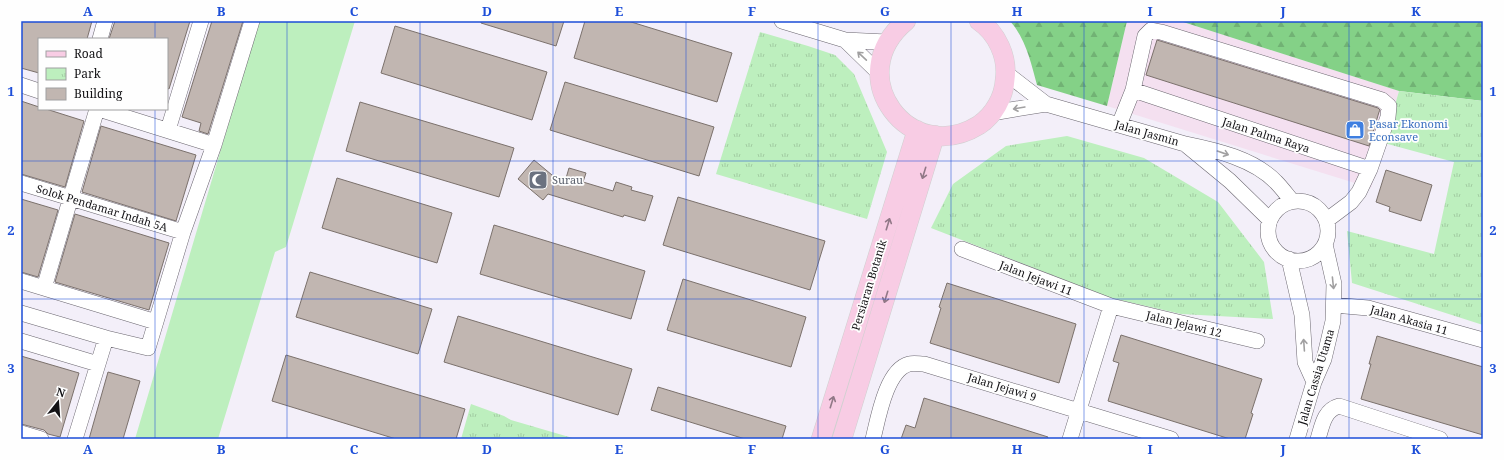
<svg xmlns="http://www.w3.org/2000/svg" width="1504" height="460" font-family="'Noto Serif',serif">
<defs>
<pattern id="forest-firs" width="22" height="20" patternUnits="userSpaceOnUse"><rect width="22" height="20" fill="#84d187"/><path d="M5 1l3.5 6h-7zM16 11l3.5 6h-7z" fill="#71b274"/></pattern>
<pattern id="park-tufts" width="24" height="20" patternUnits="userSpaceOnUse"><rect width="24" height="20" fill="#bdefbe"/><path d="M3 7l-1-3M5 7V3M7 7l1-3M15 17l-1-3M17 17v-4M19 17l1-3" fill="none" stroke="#a2cca2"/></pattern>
</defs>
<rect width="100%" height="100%" fill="#f3eff9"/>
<!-- commercial -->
<path fill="#f4e0f0" d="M1127,21H1180L1399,91L1371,188L1107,106Z"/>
<!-- grass -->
<path fill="#bdefbe" d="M259,21H355L286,247L275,252L218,439H135Z"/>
<!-- forest -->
<path fill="url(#forest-firs)" d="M1010,21H1127L1107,106L1037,85C1031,63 1026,39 1010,21Z
M1180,21H1483V101L1399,91Z"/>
<!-- park -->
<path fill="url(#park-tufts)" d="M760,32L808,46L835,55L854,74L887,152L867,219L716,174Z
M1399,91L1483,101V325L1352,283L1347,231L1434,254L1454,162L1384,143Z
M1067,136L1144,158L1218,202L1264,262L1273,319L1181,314L1111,298L931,228L953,184L1006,146Z
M471,404L504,416L511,420L576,439H461Z"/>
<!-- building -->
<path fill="#c1b6b1" stroke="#7b716c" d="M21,21H92L87,39H39V73L21,68Z
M115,21H190L169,89L167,88V39H109Z
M212,21H243L208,134L199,131L201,123L182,117Z
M481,21H564L556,46L481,23Z
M585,21H628L732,53L717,102L574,58Z
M395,26L547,72L532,120L381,73Z
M1157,40L1378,108L1380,110L1379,112L1369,146L1146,75Z
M565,82L714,127L699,176L550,130Z
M21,101L39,107V109H46L84,121L65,187L21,174Z
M360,102L514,148L499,197L346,151Z
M101,126L196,155L176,221L82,192Z
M534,160L564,185L569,168L586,173L583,182L613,191L616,182L632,187L631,190L653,196L645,221L624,215L623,217L548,194L543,200L518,179Z
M1386,170L1432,185L1421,221L1389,211L1390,207L1376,202Z
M337,178L452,213L437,263L322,228Z
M678,197L825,241L810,290L663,245Z
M21,199L58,210L38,277L21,272Z
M75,214L169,243L149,310L55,282Z
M494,225L645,271L631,319L480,274Z
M310,272L432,309L418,354L296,317Z
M683,279L806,317L791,367L667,330Z
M947,283L1076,324L1059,383L930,343L941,308L939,307Z
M458,316L632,369L618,415L444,362Z
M1121,335L1262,379L1251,413L1253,414L1245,439H1230L1108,401L1119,363L1113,361Z
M1377,336L1483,367V435L1361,399L1371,364H1369Z
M286,355L465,409L456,439H396L272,401Z
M21,356L79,373L60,437L48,434L44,430L21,424Z
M108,372L140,381L123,439H89Z
M658,387L786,426L782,439H745L651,410Z
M924,398L1048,437L1047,439H901L906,425L915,428Z"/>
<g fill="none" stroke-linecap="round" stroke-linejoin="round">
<!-- minor casing -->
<g stroke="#6b6770" stroke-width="16">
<path id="minor" d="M782,21L845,40L879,73
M100,39L105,21
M845,40L887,42
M1006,73L1046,104L1185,144L1230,181L1270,220
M21,85L39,91
M1133,90L1145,36L1151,30L1161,32L1382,100L1389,106L1388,117L1370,169
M99,109L214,145
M992,113L1046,104
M1119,125L1133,90L1370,169L1359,192L1351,202L1327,220
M168,130L201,21
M1186,144C1216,150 1254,159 1276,182C1282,188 1287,195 1292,201
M21,183L183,232
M1268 231a30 30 0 1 1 60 0a30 30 0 1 1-60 0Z
M962,249L1111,306L1257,341
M1289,259L1302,315L1305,362L1314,382
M21,281L156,322
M44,288L97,109
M1334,305L1368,308L1483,340
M21,313L106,338L148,348L183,232L214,145L252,21
M21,341L98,364
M21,433L41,439
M75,439L106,338
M873,439C878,419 886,370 909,364C913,363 920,364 924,364L1171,439
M1070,439L1111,306
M1297,439L1314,382L1324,359L1333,321L1334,284L1325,244
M1318,439C1322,426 1324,410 1339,406L1440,439"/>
</g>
<!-- major casing -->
<g stroke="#d0d0d0" stroke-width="20">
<path id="major" d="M906,21C840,76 910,168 979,125C994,115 1004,97 1005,79C1008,57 997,33 979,21
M821,439L917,130
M842,439L935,135"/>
</g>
<!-- minor -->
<use href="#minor" stroke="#fff" stroke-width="15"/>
<!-- major -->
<use href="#major" stroke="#f8cce4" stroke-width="19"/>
</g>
<!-- one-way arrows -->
<defs><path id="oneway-shaft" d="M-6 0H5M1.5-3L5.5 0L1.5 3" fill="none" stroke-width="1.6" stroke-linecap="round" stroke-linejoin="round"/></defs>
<g stroke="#a1a0a1">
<use href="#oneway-shaft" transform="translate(862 56) rotate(-137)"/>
<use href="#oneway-shaft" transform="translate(1019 108) rotate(170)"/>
<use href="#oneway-shaft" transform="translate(1223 153) rotate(19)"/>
<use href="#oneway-shaft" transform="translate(1333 283) rotate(84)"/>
<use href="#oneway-shaft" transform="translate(1304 345) rotate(-94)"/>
</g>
<g stroke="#917887">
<use href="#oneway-shaft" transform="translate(924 173) rotate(107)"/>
<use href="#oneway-shaft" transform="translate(888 224) rotate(-73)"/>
<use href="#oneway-shaft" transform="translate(886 297) rotate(107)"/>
<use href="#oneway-shaft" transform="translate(832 402) rotate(-73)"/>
</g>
<!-- grid -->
<path fill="none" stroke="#1d4ed8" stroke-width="1" stroke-opacity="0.55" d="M155,21V39M287,21V439M420,21V439M553,21V439M686,21V439M818,21V439M951,21V439M1084,21V439M1217,21V439M1349,21V439M155,109V439M21,161H1483M21,299H1483"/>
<!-- icons -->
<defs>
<g id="shop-square" transform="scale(1)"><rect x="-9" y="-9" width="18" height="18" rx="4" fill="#3f7fe0" stroke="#fefefe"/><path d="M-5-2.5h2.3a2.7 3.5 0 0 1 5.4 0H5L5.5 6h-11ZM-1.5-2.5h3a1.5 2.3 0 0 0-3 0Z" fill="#fff"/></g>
<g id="mosque-square" transform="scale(1)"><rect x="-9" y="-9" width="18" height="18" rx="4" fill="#6b7280" stroke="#fefefe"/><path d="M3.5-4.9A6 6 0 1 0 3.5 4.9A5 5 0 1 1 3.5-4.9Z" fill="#fff"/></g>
</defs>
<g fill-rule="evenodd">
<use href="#shop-square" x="1355" y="130"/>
<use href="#mosque-square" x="538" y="180"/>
</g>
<g text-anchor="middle" stroke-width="3.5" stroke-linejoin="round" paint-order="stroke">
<!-- shop labels -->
<g font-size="11" fill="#366cbe" stroke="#fefefe" text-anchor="start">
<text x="1369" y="128">Pasar Ekonomi<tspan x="1369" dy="13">Econsave</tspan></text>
</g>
<!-- street labels -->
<g font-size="11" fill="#131215" stroke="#fefefe">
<text transform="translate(1147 133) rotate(16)" y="4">Jalan Jasmin</text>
<text transform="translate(1266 135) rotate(18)" y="4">Jalan Palma Raya</text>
<text transform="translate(102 208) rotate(17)" y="4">Solok Pendamar Indah 5A</text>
<text transform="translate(1036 278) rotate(21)" y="4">Jalan Jejawi 11</text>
<text transform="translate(869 285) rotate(-73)" y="4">Persiaran Botanik</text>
<text transform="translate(1409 320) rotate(16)" y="4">Jalan Akasia 11</text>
<text transform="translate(1184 324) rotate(14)" y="4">Jalan Jejawi 12</text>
<text transform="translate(1316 377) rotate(-73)" y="4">Jalan Cassia Utama</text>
<text transform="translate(1002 387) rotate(17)" y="4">Jalan Jejawi 9</text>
</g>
<!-- worship labels -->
<g font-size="11" fill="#5b616d" stroke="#fefefe" text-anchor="start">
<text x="552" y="184">Surau</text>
</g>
</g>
<!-- border -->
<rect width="1504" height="460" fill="none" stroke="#fefefe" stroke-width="44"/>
<!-- legend -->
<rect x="38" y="38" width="130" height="72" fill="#fefefe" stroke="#a0a0a1"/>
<rect x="46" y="51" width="20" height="6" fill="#f8cce4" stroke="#a0a0a1"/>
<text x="74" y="58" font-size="12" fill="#131215">Road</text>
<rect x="46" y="68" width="20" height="12" fill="url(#park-tufts)" stroke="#a0a0a1"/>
<text x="74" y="78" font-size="12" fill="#131215">Park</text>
<rect x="46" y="88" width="20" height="12" fill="#c1b6b1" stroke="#a0a0a1"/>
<text x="74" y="98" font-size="12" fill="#131215">Building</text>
<!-- north arrow -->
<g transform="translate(58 402) rotate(17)" stroke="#fefefe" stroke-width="3" paint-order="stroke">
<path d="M0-3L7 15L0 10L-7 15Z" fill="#131215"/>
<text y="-6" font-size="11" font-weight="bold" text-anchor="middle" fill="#131215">N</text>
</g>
<rect x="22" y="22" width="1460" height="416" fill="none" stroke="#1d4ed8" stroke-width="1.5"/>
<g font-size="13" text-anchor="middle" font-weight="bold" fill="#1d4ed8">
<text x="88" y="16">A</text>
<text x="221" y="16">B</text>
<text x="354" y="16">C</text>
<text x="487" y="16">D</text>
<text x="619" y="16">E</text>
<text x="752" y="16">F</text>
<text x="885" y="16">G</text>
<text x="1017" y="16">H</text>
<text x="1150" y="16">I</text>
<text x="1283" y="16">J</text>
<text x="1416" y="16">K</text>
<text x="11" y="96">1</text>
<text x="1493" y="96">1</text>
<text x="11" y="235">2</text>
<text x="1493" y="235">2</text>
<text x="11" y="373">3</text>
<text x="1493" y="373">3</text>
<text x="88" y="454">A</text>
<text x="221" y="454">B</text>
<text x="354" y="454">C</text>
<text x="487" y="454">D</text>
<text x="619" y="454">E</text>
<text x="752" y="454">F</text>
<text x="885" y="454">G</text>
<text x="1017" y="454">H</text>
<text x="1150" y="454">I</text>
<text x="1283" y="454">J</text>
<text x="1416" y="454">K</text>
</g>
</svg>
